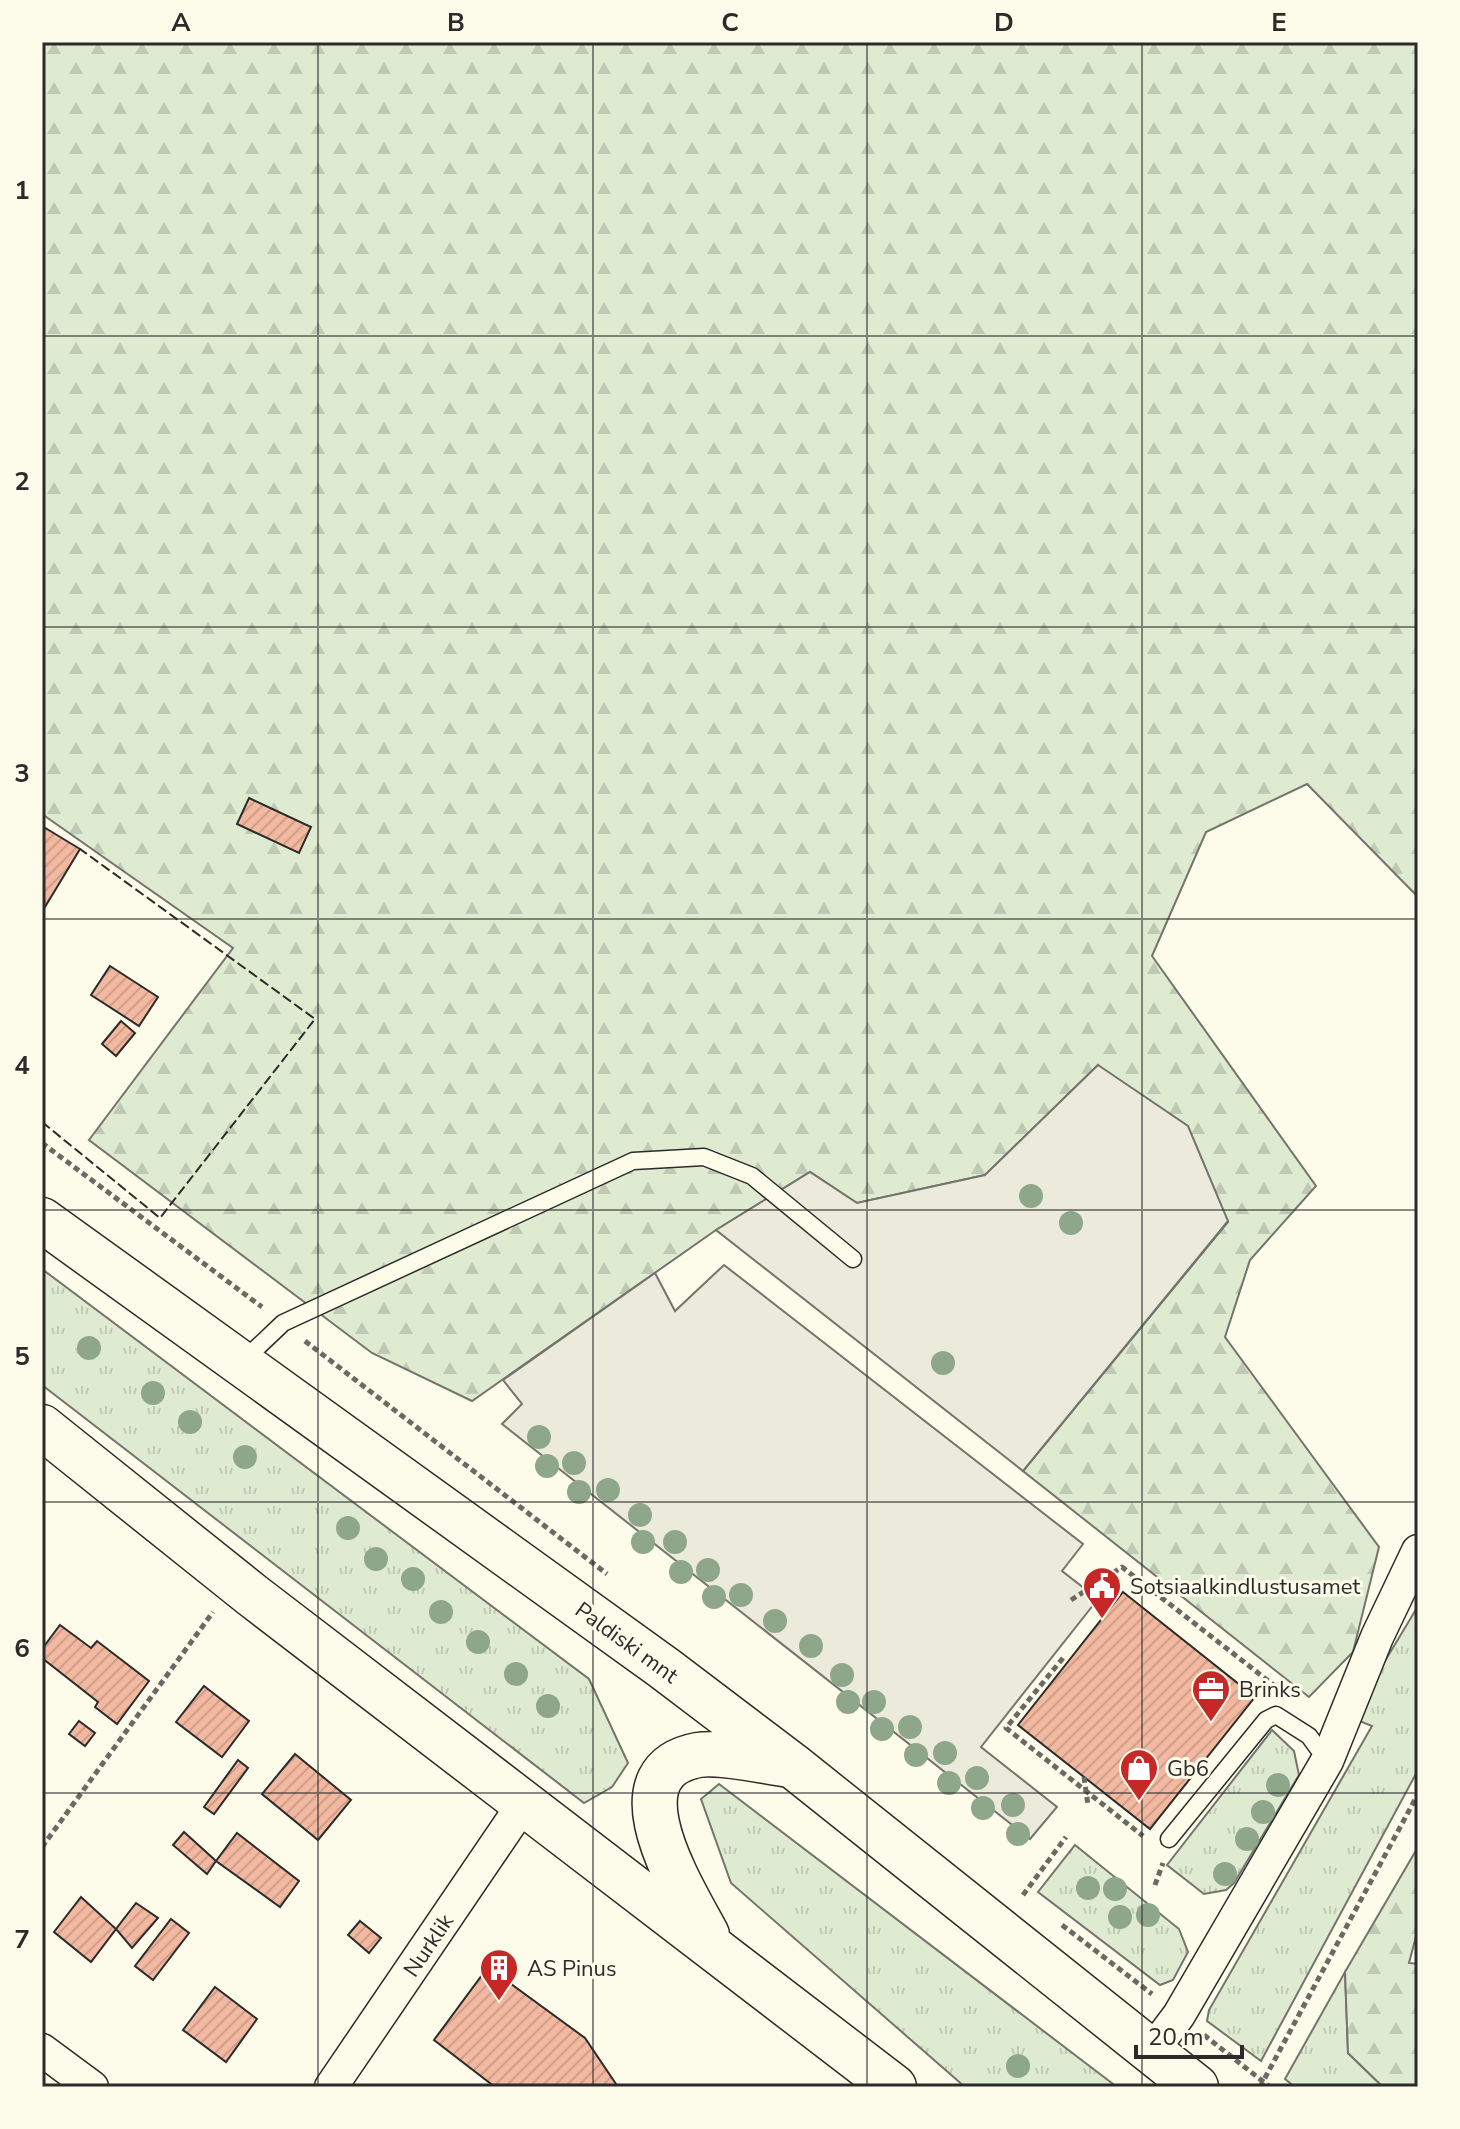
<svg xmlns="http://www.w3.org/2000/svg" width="1460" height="2129" font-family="'Nunito Sans',sans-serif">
<defs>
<pattern id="grass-tufts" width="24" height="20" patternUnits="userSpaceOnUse" patternTransform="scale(2)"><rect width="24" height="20" fill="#deebd1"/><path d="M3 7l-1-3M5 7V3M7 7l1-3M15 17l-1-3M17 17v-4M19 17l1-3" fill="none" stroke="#bfcab4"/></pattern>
<pattern id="forest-firs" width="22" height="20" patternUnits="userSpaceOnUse" patternTransform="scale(2)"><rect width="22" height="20" fill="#deebd1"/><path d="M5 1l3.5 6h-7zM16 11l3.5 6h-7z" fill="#bfcab4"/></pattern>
<pattern id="building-hatch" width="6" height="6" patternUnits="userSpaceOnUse" patternTransform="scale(2)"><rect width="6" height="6" fill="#f2b8a0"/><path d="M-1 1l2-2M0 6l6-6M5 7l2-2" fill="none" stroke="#d09e8a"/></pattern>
</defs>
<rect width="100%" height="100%" fill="#fdfbea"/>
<!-- grass -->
<path fill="url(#grass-tufts)" stroke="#74746e" stroke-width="2" d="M42,1269L589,1679L628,1763L612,1787L584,1803L42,1385Z
M1418,1606V1770L1261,2061L1207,2021L1209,2010L1372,1726L1357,1720L1373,1681Z
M1272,1730L1294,1751L1299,1775L1234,1883L1226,1890L1204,1894L1167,1865Z
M719,1784L1117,2087H965L731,1883L701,1799Z
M1075,1845L1179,1929L1188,1952L1173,1980L1160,1985L1038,1892Z
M1345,1972L1348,2053L1383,2087H1295L1285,2079Z"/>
<!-- forest -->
<path fill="url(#forest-firs)" stroke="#74746e" stroke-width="2" d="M42,42H1418V897L1307,784L1206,832L1152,956L1316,1186L1250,1260L1225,1337L1379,1547L1353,1652L1309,1697L1023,1471L1228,1222L1098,1065L985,1175L857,1203L810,1172L716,1230L472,1401L372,1353L89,1140L233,948L42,814Z
M1418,1847V1929L1409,1963L1418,1964V2087H1383L1348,2053L1345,1972Z"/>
<!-- parking -->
<path fill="#eceadb" stroke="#74746e" stroke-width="2" d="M1098,1065L1188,1126L1228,1221L1023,1471L716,1230L810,1172L857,1203L985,1175Z
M724,1265L1083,1544L1062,1571L1098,1599L981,1747L1057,1807L1030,1839L502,1424L522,1404L503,1380L655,1273L675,1311Z"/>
<!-- building -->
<path fill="url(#building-hatch)" stroke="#2b2b2b" stroke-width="2" d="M249,798L311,827L299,853L237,824Z
M42,826L80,849L42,912Z
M110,966L158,997L139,1026L91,995Z
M121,1021L135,1033L116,1056L102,1044Z
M1123,1592L1255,1697L1150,1829L1018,1725Z
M60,1625L91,1648L97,1641L149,1681L117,1724L95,1707L98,1702L42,1658V1649Z
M204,1686L249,1721L222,1757L176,1722Z
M79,1721L95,1733L85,1746L69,1734Z
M295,1754L351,1800L318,1840L262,1794Z
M238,1760L248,1768L214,1814L204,1807Z
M184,1832L216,1861L207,1874L173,1845Z
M237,1833L299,1881L280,1907L216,1861Z
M81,1897L116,1929L91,1962L54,1932Z
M136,1903L158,1918L132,1948L116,1929Z
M171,1919L189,1933L153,1980L135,1966Z
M360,1921L381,1938L369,1953L348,1935Z
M488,1967L585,2038L618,2087H495L434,2040Z
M215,1987L257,2019L226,2062L183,2030Z"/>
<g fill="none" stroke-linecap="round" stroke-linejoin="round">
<!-- service casing -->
<g stroke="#2b2b2b" stroke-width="19">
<path id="service" d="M243,1361L283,1323L633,1161L704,1157L752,1176L853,1259
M1169,1839L1266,1720L1276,1715L1309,1736L1327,1761"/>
</g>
<!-- minor casing -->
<g stroke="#2b2b2b" stroke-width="35">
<path id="minor" d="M42,2050L92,2087
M1152,2051L1179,2015L1327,1761L1377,1637L1418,1551
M331,2087L524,1803"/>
</g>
<!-- primary casing -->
<g stroke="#2b2b2b" stroke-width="47">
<path id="primary" d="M42,1220L664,1668L792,1765L1196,2087
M42,1427L252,1595L894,2087
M707,1935C684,1891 607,1772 698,1755C722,1751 765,1762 790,1765"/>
</g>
<!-- path -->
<path stroke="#6a6964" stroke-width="5" stroke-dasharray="6 4" stroke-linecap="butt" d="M42,1143L262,1307
M305,1341L607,1574
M1071,1600L1122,1567L1280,1690
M1063,1658L1006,1728L1143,1836
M1084,1777L1088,1805
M42,1847L213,1612
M1155,1885L1163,1863
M1023,1895L1066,1837
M1062,1925L1152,1994
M1204,2035L1270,2087
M1260,2087L1418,1794"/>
<!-- service -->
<use href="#service" stroke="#fdfbea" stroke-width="16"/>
<!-- minor -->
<use href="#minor" stroke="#fdfbea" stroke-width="32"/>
<!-- primary -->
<use href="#primary" stroke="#fdfbea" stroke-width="44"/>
<!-- fence -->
<path stroke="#2b2b2b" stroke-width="2" stroke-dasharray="10 4" stroke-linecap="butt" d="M42,1122L160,1218L315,1019L80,849"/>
</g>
<!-- trees -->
<g fill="#8ea78a">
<circle cx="1031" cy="1196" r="12"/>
<circle cx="1071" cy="1223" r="12"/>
<circle cx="89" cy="1348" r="12"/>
<circle cx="943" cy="1363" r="12"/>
<circle cx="153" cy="1393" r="12"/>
<circle cx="190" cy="1422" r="12"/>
<circle cx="539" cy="1437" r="12"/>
<circle cx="245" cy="1457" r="12"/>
<circle cx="574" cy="1463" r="12"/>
<circle cx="547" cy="1466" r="12"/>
<circle cx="608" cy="1490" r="12"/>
<circle cx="579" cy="1492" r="12"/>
<circle cx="640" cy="1515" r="12"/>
<circle cx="348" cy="1528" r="12"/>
<circle cx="643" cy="1542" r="12"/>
<circle cx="675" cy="1542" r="12"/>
<circle cx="376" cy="1559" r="12"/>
<circle cx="708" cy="1570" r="12"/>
<circle cx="681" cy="1572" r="12"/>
<circle cx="413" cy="1579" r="12"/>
<circle cx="741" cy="1595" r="12"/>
<circle cx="714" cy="1597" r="12"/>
<circle cx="441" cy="1612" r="12"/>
<circle cx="775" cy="1621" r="12"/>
<circle cx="478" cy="1642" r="12"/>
<circle cx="811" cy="1646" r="12"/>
<circle cx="516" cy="1674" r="12"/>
<circle cx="842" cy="1675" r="12"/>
<circle cx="848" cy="1702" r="12"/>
<circle cx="874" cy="1702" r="12"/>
<circle cx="548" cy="1706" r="12"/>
<circle cx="910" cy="1727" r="12"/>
<circle cx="882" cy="1729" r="12"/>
<circle cx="945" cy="1753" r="12"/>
<circle cx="916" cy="1755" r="12"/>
<circle cx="977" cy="1778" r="12"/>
<circle cx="949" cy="1783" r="12"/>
<circle cx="1278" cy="1785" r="12"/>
<circle cx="1013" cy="1805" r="12"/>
<circle cx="983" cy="1808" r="12"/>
<circle cx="1263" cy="1812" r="12"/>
<circle cx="1018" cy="1834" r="12"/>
<circle cx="1247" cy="1839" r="12"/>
<circle cx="1225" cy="1874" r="12"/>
<circle cx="1088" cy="1888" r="12"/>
<circle cx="1115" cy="1889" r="12"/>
<circle cx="1148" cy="1915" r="12"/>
<circle cx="1120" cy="1917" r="12"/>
<circle cx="1018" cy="2066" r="12"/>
</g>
<!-- grid -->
<path fill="none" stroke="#2b2b2b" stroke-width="2" stroke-opacity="0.55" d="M318,42V2087M593,42V2087M867,42V2087M1142,42V2087M42,336H1418M42,627H1418M42,919H1418M42,1210H1418M42,1502H1418M42,1793H1418"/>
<!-- icons -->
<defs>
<g id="civic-pin" transform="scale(2)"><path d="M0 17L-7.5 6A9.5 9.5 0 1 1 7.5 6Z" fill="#c62828" stroke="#fdfbea"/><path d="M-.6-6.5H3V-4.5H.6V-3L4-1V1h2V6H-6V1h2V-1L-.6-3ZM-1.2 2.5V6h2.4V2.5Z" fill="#fff"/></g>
<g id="office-pin" transform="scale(2)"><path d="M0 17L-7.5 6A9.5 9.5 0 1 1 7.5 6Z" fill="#c62828" stroke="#fdfbea"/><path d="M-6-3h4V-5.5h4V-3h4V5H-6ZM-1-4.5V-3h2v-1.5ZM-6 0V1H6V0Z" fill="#fff"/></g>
<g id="shop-pin" transform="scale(2)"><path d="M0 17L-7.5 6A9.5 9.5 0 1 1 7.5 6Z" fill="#c62828" stroke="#fdfbea"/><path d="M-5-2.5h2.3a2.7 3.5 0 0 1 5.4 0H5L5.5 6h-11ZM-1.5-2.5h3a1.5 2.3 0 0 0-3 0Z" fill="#fff"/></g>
<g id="building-pin" transform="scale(2)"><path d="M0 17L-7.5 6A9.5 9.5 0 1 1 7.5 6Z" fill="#c62828" stroke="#fdfbea"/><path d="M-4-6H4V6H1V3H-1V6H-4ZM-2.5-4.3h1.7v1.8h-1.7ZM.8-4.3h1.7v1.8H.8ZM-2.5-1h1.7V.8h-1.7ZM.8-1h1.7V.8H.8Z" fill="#fff"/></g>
</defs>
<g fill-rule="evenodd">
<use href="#civic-pin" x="1102" y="1586"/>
<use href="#office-pin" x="1211" y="1689"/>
<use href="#shop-pin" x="1139" y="1768"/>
<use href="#building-pin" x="499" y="1968"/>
</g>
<g text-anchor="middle" stroke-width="6" stroke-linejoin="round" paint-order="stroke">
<!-- poi labels -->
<g font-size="22" fill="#2b2b2b" stroke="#fdfbea" text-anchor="start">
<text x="1130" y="1594">Sotsiaalkindlustusamet</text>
<text x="1239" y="1697">Brinks</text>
<text x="1167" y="1776">Gb6</text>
<text x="527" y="1976">AS Pinus</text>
</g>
<!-- street labels -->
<g font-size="22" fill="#2b2b2b" stroke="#fdfbea">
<text transform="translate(627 1642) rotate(36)" y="8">Paldiski mnt</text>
<text transform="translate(428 1945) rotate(-56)" y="8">Nurklik</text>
</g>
</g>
<!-- border -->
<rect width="1460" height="2129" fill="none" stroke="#fdfbea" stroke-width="88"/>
<!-- scale -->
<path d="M1136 2045v12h106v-12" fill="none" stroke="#2b2b2b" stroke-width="4"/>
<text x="1148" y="2045" font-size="24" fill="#2b2b2b" stroke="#fdfbea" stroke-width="6" paint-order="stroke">20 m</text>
<rect x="44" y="44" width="1372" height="2041" fill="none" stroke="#2b2b2b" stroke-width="3"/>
<g font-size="26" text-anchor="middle" font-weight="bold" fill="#2b2b2b">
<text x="181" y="31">A</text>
<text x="456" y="31">B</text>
<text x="730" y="31">C</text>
<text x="1004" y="31">D</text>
<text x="1279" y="31">E</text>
<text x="22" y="199">1</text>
<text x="22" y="490">2</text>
<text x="22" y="782">3</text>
<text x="22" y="1074">4</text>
<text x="22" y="1365">5</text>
<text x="22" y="1657">6</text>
<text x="22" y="1948">7</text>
</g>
</svg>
